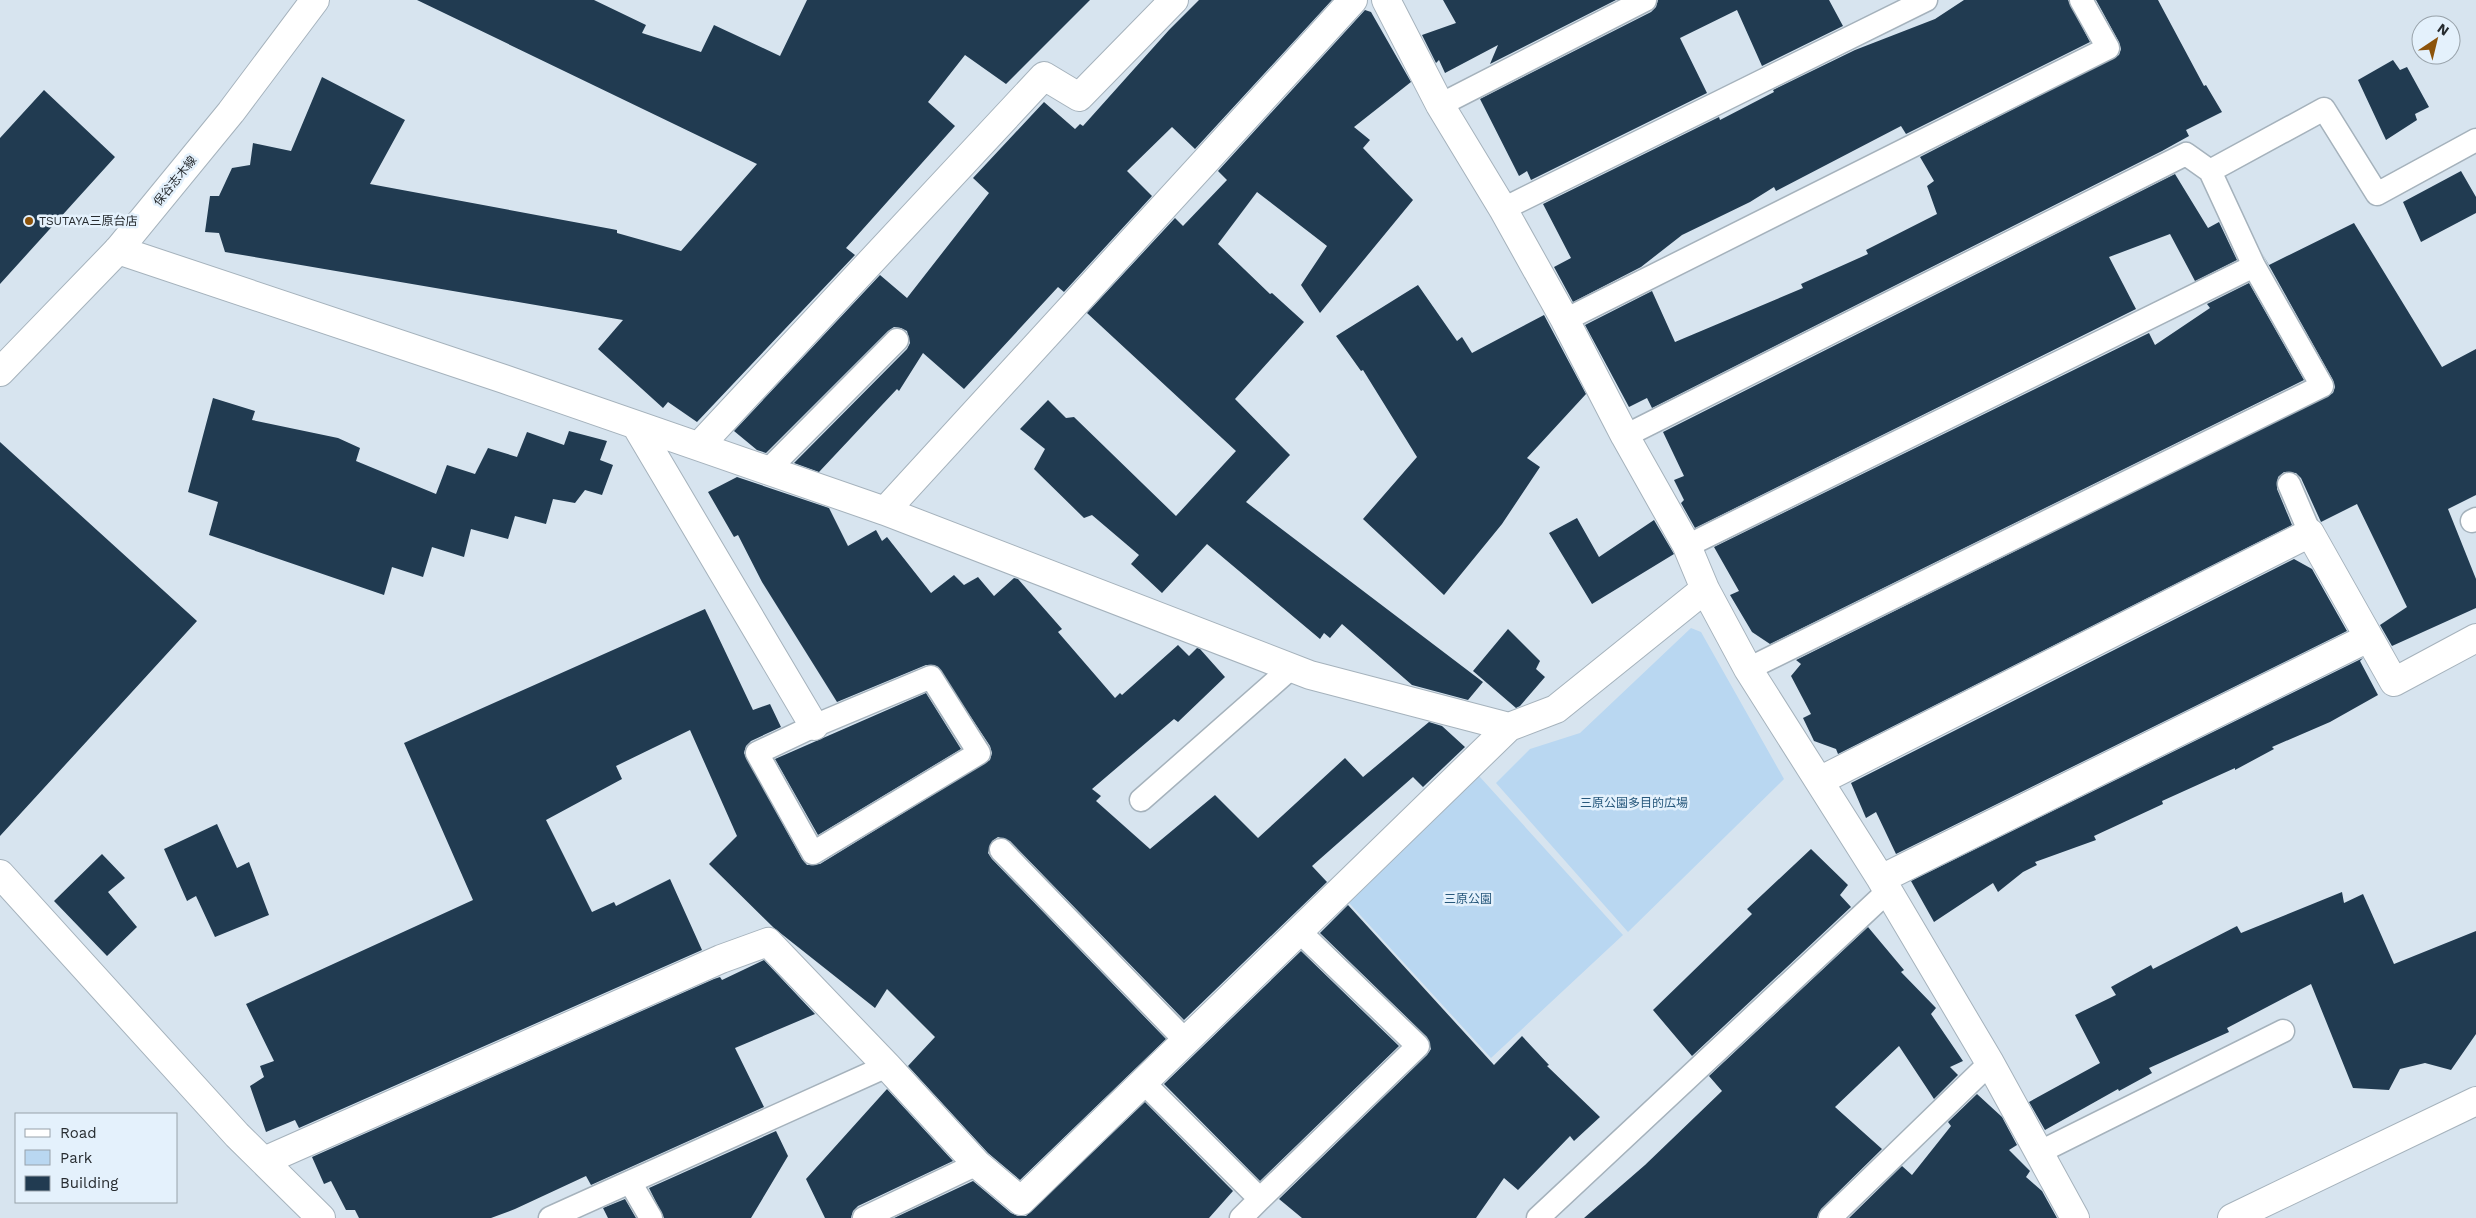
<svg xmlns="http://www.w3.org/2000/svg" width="2476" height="1218" font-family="'Work Sans','Noto Sans JP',sans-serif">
<rect width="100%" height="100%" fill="#d7e4ef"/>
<!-- green -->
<path fill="#b9d7f1" d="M1691,628L1701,632L1784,779L1628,932L1496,783L1530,749L1580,733Z
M1470,766L1623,935L1491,1058L1339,892Z"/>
<!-- building -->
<path fill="#213b51" d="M417,0H594L646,25L642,33L701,52L714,25L780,56L807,0H1090L1006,84L965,55L928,102L955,126L846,248L855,255L697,422L668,402L663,408L598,349L623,320L225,252L219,233L205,232L210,196H219L232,168L250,165L253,143L291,151L322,77L405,120L370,184L617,230V233L681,251L757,164Z
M1199,0H1332L1195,149L1172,127L1127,171L1152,196L1064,292L1058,287L964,389L923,353L899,391L897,389L819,472L794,463L907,349L910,343L907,331L901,328L894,327L888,331L766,453L757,450L734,431L880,275L907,298L989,193L973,178L1044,102L1075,129L1080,124L1083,126L1169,30Z
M1443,0H1616L1490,64L1498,45L1445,73L1439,60L1436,63L1422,35L1456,23Z
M1658,0H1829L1843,26L1762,66L1737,10L1680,38L1707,93L1531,180L1527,171L1519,176L1480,99L1651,12L1656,7Z
M1964,0H2068L2090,42L1906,134L1901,126L1776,191L1774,187L1750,202L1682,235L1641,267L1573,302L1554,267L1571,258L1543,204L1719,117L1720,120L1774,92L1773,90L1855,50L1935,19Z
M2096,0H2158L2204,86L2206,85L2222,112L2186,130L2189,136L2162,151L1652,408L1647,398L1629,407L1585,325L1652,291L1675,342L1803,288L1801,284L1868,254L1866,250L1937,214L1927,186L1934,181L1920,157L2119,55L2121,49L2119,42Z
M1365,10L1371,12L1411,82L1354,127L1370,140L1363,148L1413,200L1320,313L1301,285L1327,246L1257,192L1218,244L1270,294L1272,293L1304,322L1235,399L1290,455L1246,502L1483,682L1468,700L1412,685L1342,624L1330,638L1324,633L1320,639L1207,544L1162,593L1131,564L1139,555L1092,515L1084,518L1034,469L1045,449L1020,429L1048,400L1066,418L1074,417L1176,516L1236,451L1087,313L1175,218L1183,226L1227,180L1218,171Z
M2393,60L2400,70L2407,67L2429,107L2415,114L2417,120L2386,140L2358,80Z
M44,90L115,157L0,284V138Z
M2461,171L2476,197V213L2421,242L2403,202Z
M2175,174L2208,228L2219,222L2237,260L2195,281L2170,234L2109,257L2136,309L1695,528L1681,503L1684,500L1674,480L1684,476L1663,432Z
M2354,223L2442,367L2476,349V495L2448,509L2476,579V608L2392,646L2380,625L2407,607L2357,504L2321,522L2301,478L2296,473L2284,472L2278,477L2277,489L2292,525L1838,754L1836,749L1814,741L1803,718L1811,714L1791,676L1801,664L1796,660L2333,393L2335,387L2333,380L2262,253L2269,265Z
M2249,283L2304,380L1770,644L1752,632L1730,595L1739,591L1714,547L2149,333L2155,345L2210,308L2207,304Z
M1418,285L1457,341L1462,337L1472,353L1544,315L1586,394L1527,458L1540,467L1502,524L1444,595L1363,519L1417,457L1363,370L1361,371L1336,336Z
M213,398L255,411L252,420L338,438L360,448L356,461L436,494L447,465L475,474L488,448L517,457L527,432L564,445L569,431L607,441L600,460L613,465L602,495L585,490L575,503L553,499L546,524L515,516L508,539L471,529L464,557L432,547L423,577L392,567L384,595L209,535L218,502L188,492Z
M0,442L197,621L0,836Z
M737,477L829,508L848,546L876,530L882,541L887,537L931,593L954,575L964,585L978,577L994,596L1014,578L1018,579L1062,629L1058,632L1115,698L1120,693L1122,695L1178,645L1189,656L1197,648L1200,649L1225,677L1178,722L1174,719L1092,789L1101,796L1096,801L1150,849L1215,795L1258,838L1345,758L1363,777L1429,722L1442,726L1465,747L1423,787L1413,777L1312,866L1327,882L1184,1020L1010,841L998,837L992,841L988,853L992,859L1166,1039L1020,1180L988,1153L908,1066L935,1037L887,989L875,1008L774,928L709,864L737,836L690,730L616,766L622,779L546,820L592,912L614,902L616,906L670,879L702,950L299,1128L295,1120L266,1132L250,1086L264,1077L260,1066L274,1061L246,1004L473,900L404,743L705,609L753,710L770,704L781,727L751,741L746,746L744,753L802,859L807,865L820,864L990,760L992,753L990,746L937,666L926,665L837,702L762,582L738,535L734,537L708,492Z
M1577,518L1599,557L1654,520L1674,554L1592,604L1549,533Z
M2294,559L2312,569L2347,631L1896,854L1876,812L1866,818L1851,783Z
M1508,629L1540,661L1536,669L1545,677L1520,706L1516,708L1473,671Z
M2363,658L2360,661L2378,695L2330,722L2272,747L2274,749L2235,770V768L2162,801L2163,804L2094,836L2096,840L2035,862L2037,865L2023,872L1998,892L1993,883L1934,922L1911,881Z
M926,693L961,749L818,835L775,759Z
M217,824L237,868L249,862L269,915L215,937L196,896L187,901L164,849Z
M1811,849L1848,885L1840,895L1851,907L1692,1056L1653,1010L1752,914L1747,909Z
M102,854L125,878L108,892L137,927L107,956L54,901Z
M2342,892L2344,903L2363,894L2394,964L2476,931V1034L2451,1070L2425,1063L2400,1069L2389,1090L2353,1088L2311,984L2227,1028L2229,1032L2149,1068L2152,1073L2119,1091L2118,1089L2045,1130L2029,1102L2100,1063L2075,1015L2116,995L2111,987L2151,965L2153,969L2237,926L2241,933Z
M1348,905L1494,1065L1522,1036L1549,1065L1547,1066L1600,1117L1574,1141L1570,1136L1518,1190L1504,1178L1476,1218H1302L1279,1199L1427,1055L1431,1049L1427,1037L1320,933Z
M1868,927L1904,970L1901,972L1936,1008L1931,1014L1963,1061L1950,1067L1958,1075L1934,1099L1899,1046L1835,1107L1882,1149L1821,1209L1817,1218H1584L1645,1165L1722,1091L1709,1076Z
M1301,951L1399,1046L1260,1181L1164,1084Z
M764,960L815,1014L735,1048L764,1107L591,1185L586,1176L515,1209L491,1218H359L355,1210H346L331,1181L324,1184L312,1157L714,979L720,977L722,980Z
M887,1089L953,1161L858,1206L853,1211L851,1218H825L806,1179Z
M1977,1094L2002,1117L2017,1145L2009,1150L2030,1171L2026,1177L2042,1191L2057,1218H1849L1902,1166L1912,1175L1951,1126L1948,1122Z
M1145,1102L1233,1191L1209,1218H894L973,1181L1011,1213L1018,1216H1026Z
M776,1131L788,1156L751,1218H664L649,1188Z
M625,1199L636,1218H608L603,1208Z"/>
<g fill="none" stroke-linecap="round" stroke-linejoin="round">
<!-- service casing -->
<g stroke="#a5b2bc" stroke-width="25">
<path id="service" d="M1440,105L1645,0
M2210,171L2324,109L2377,194L2476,140
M1503,209L1926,0
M1565,320L2108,48L2081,0
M1625,436L2186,154L2210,171L2254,266L2322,386L1748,669
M767,471L897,340
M2289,484L2310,533
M2472,521L2476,519
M1687,546L2254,266
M931,677L979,753L813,853L757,753L814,726Z
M1141,800L1291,668
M1001,850L1186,1041
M1144,1083L1260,1199L1418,1046L1300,932
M2040,1152L2283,1031
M630,1182L651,1218
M550,1218L887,1066
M864,1218L977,1164
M1241,1218L1260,1199
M1538,1218L1888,891
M1830,1218L1990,1063"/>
</g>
<!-- minor casing -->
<g stroke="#a5b2bc" stroke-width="30">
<path id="minor" d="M1386,0L1440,105L1503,209L1565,320L1625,436L1687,546L1705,589L1748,669L1881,879L1990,1063L2075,1218
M118,250L504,379L885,511L1310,675L1509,727
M637,427L814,726
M699,446L1044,76L1079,97L1174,0
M885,511L1353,0
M1819,781L2310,533L2394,682L2476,638
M0,874L237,1135L321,1218
M1881,879L2368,638
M264,1161L721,959L768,942L887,1066L977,1164L1021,1201L1509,727L1556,709L1705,589
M2232,1218L2476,1101"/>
</g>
<!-- primary casing -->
<g stroke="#a5b2bc" stroke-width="30">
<path id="primary" d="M0,372L118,250L231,112L315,0"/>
</g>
<!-- service -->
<use href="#service" stroke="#fff" stroke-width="22"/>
<!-- minor -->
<use href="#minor" stroke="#fff" stroke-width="28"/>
<!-- primary -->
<use href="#primary" stroke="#fff" stroke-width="28"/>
</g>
<!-- markers -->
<circle fill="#8c530b" stroke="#e4f1fc" stroke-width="2" cx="29" cy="221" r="5"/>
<g text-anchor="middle" stroke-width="5" stroke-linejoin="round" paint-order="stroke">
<!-- street labels -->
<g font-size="12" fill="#272c30" stroke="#e4f1fc">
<text transform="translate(175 181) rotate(-51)" y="4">保谷志木線</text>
</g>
<!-- poi labels -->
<g font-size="12" fill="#272c30" stroke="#e4f1fc" text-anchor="start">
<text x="39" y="225">TSUTAYA三原台店</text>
</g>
<!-- park labels -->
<g font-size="12" fill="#27587c" stroke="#e4f1fc">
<text x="1634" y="807">三原公園多目的広場</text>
<text x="1468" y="903">三原公園</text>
</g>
</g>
<!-- legend -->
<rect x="15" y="1113" width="162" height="90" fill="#e4f1fc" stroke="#98a2aa"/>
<rect x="25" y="1129" width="25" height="8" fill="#ffffff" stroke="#98a2aa"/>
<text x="60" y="1138" font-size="15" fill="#272c30">Road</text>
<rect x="25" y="1150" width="25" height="15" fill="#b9d7f1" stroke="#98a2aa"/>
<text x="60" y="1163" font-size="15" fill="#272c30">Park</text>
<rect x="25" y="1176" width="25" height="15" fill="#213b51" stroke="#98a2aa"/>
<text x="60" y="1188" font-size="15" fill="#272c30">Building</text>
<!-- north arrow -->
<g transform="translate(2436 40) rotate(35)"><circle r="24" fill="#e4f1fc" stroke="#98a2aa"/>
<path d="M0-4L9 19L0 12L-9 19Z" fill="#8c530b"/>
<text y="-8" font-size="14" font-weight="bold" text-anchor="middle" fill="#272c30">N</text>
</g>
</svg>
